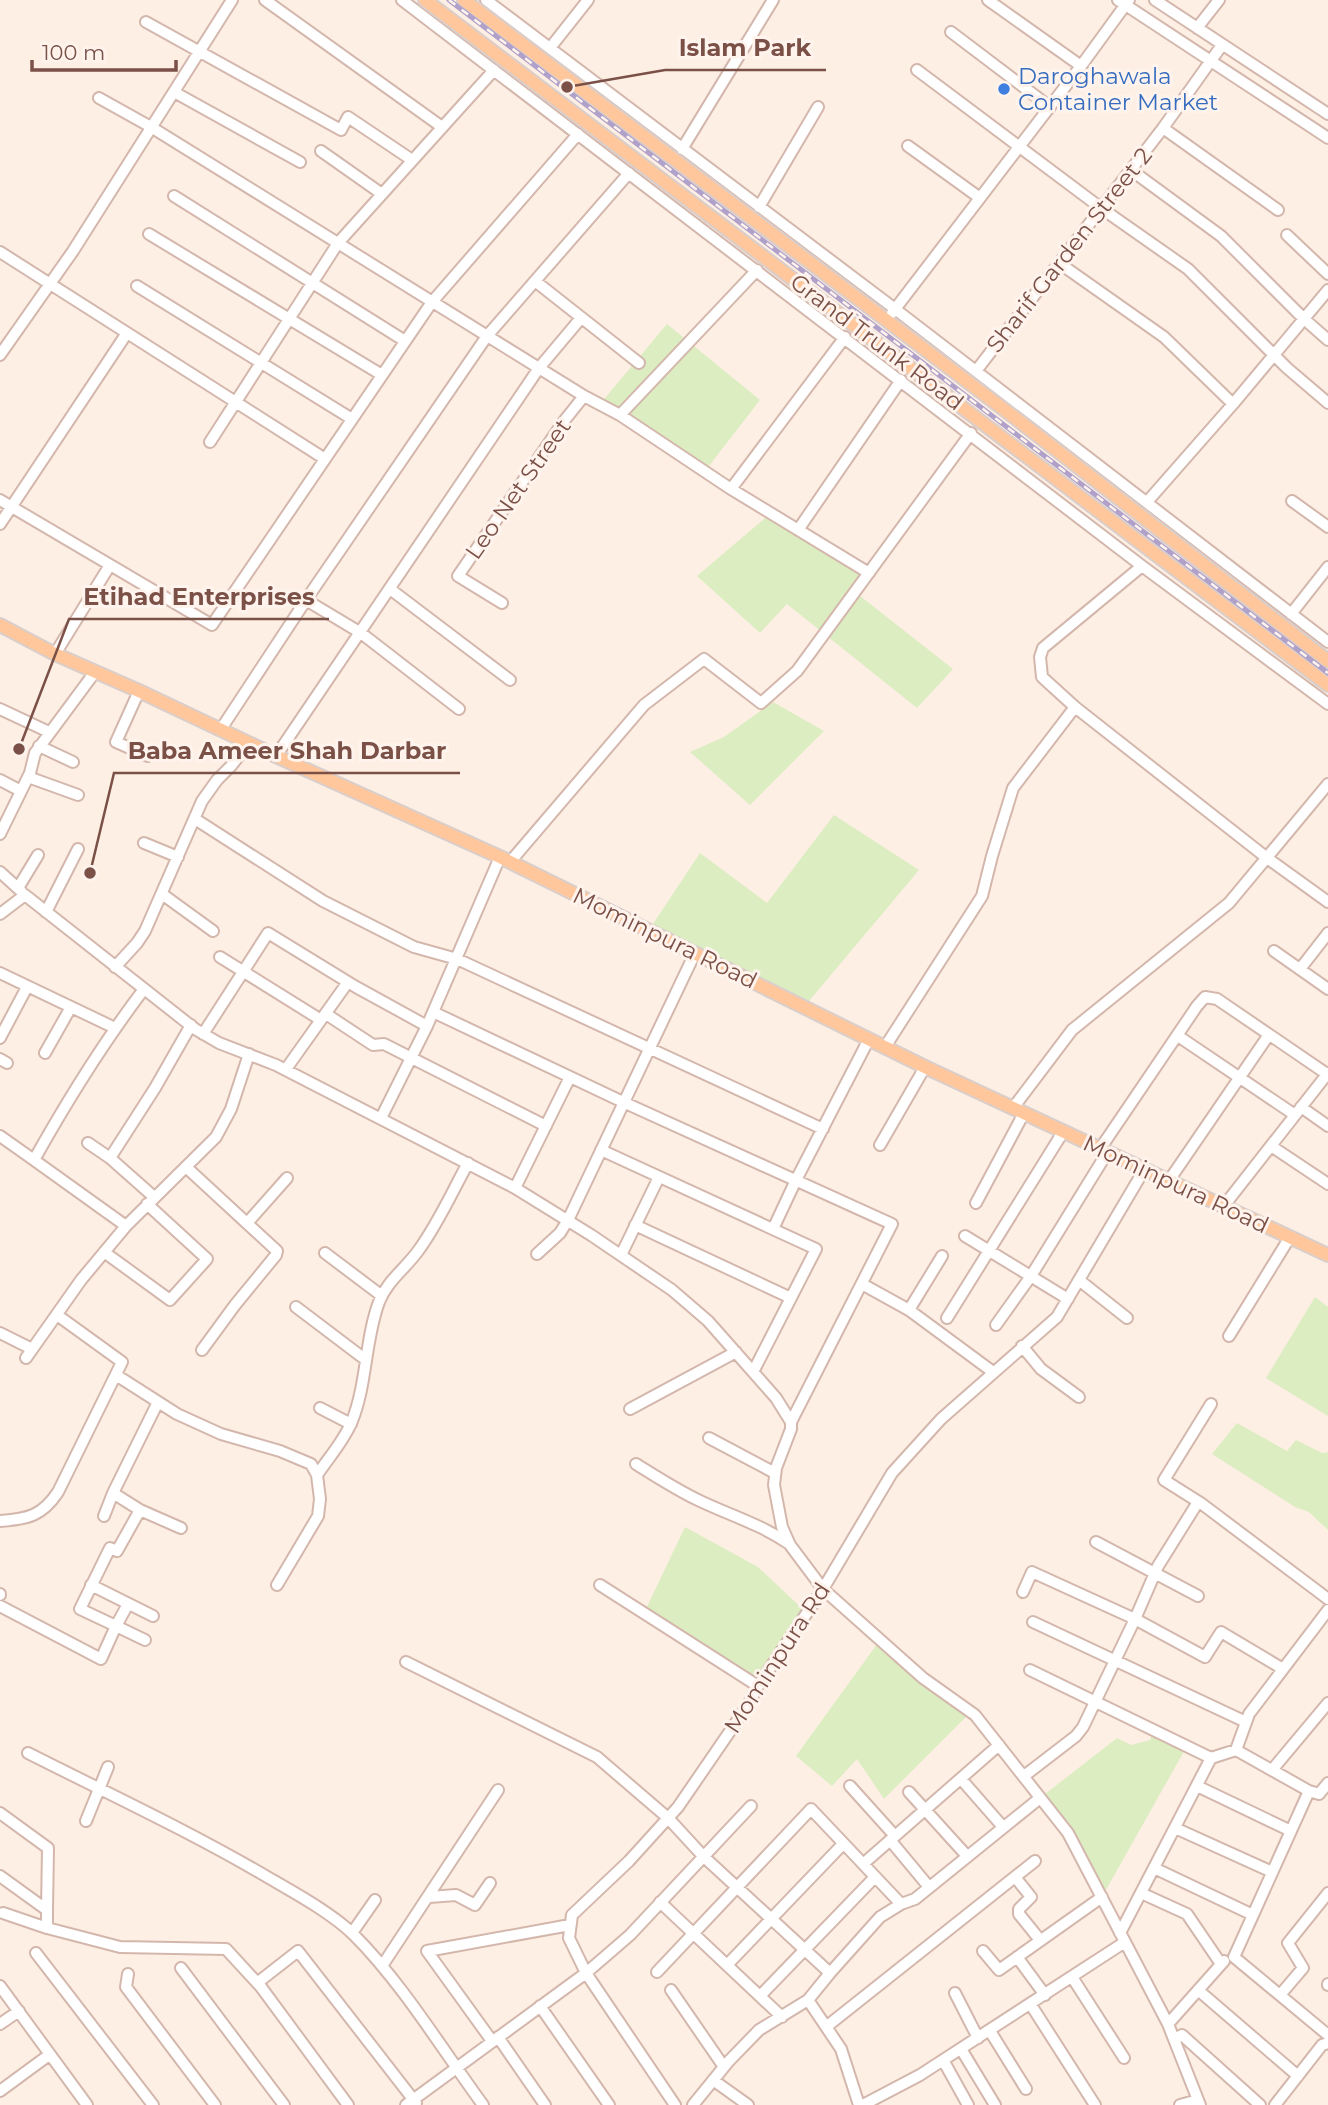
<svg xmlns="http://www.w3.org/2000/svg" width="1328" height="2105" font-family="Montserrat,sans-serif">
<rect width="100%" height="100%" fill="#feefe4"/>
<!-- green -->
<path fill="#dbedc1" d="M667,324L760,400L705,471L600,404Z
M771,513L869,573L855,592L953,669L917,708L787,604L760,633L697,576Z
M773,702L824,731L750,805L690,752L724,737Z
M834,815L919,870L804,1007L649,930L700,853L767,903Z
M1315,1297L1328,1307V1416L1266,1378Z
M1237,1423L1287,1451L1296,1440L1322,1453L1328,1452V1530L1309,1512L1295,1507L1212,1454Z
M685,1527L758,1567L807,1613L758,1686L644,1613Z
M880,1640L971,1712L884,1799L857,1759L832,1786L796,1756Z
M1154,1730L1187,1746L1102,1897L1040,1798L1117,1738L1131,1745L1150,1740Z"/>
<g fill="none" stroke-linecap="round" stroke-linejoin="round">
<!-- minor casing -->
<g stroke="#d4b7ac" stroke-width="14">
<path id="minor" d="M265,0L442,127
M402,0L1142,566L1328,704
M486,0L895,309L1328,642
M988,0L1081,66
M1118,0L1328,138
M1155,0L1328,114
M146,22L341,130L348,117L412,160
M1197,28L1219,0
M951,32L1050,107
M550,48L588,0
M917,70L1101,208L1188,269L1287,368L1328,403
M174,92L300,162
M99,98L151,127L584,396L620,415L731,489L869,573
M1163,128L1278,210
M908,146L980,198
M682,149L773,0
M321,151L382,194
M1131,170L1221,236L1303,318L1328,340
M174,196L405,341
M759,207L818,107
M149,234L382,375
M1287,235L1328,274
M0,252L325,459
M1059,263L1164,337L1233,404
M535,281L639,363
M137,286L352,419
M892,313L1081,66L1129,0
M0,355L73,251L232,0
M976,371L1163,128L1222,45
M620,415L757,270
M210,442L338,243L494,70
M731,489L845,337
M0,500L212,625L432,302L578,134
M1292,501L1328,527
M1147,502L1233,404L1328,290
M0,524L127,333
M798,530L901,380
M1142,566L1043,648L1040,657L1042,677L1075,707L1267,858L1328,902
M390,589L510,680
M306,600L361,633L459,709
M502,603L458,576L564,421L584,396
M1291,614L1328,567
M55,654L110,565
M139,691L116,742L148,756
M0,709L49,732
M221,729L306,600L487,336L629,173
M39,746L73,762
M276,756L539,368L581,318
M28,777L78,795
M0,780L21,791
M195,819L323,901L414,947L457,959L823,1129
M0,834L30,773L35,753L95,672
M144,843L178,857
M510,862L644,705L704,659L761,703L797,671L971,433
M0,872L21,891
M18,888L38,855
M162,894L213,931
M46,912L78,849
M0,914L25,895L195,1029L219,1043L276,1065L515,1188L591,1235L672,1290L708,1321L776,1398L791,1422V1429L776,1468L774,1485L782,1527L790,1545L823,1589L923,1678L975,1715L1068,1833L1168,2024L1200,2105
M1274,951L1328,989
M220,957L321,1020
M115,967L137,943L145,931L202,801L217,780L231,766L249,743
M1300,969L1328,933
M0,973L115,1028
M433,1012L623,1102L892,1224L791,1422
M326,1014L373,1045L384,1044L546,1126
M203,1034L268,933L356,987L427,1026
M1178,1036L1295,1115
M0,1038L27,987
M885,1047L982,896L992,856L1013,788L1075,707
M45,1053L71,1007
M0,1059L7,1063
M286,1069L348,982
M1301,1107L1328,1126
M1013,1108L1072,1030L1229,903L1328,784
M381,1118L427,1026L500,857
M0,1136L34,1160
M88,1143L110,1158
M880,1145L925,1067
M1271,1146L1328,1184
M1100,1149L1197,1006L1205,997L1217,999L1327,1074
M601,1150L816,1249L753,1372
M186,1167L277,1251L276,1255L235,1305L202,1350
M1168,1182L1268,1036
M515,1188L570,1077
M154,1197L110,1158L155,1088L191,1025
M976,1203L1024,1113
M1223,1207L1328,1073
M248,1222L287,1178
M635,1225L791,1298
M126,1226L34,1160C67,1101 103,1043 144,989
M773,1229L796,1180L869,1039
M965,1236L1068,1299
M104,1252L170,1300L207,1259L147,1204
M325,1253L382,1296
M537,1254L560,1233L568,1220L695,953
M621,1255L659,1177
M1079,1280L1127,1318
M862,1284L909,1310L993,1372
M296,1307L366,1360
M909,1310L942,1256
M947,1318L1063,1132
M996,1325L1031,1276L1107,1153
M0,1333L32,1349
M1229,1336L1290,1237
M1022,1346L1041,1369L1079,1397
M26,1358L81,1280L126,1226L216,1137L231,1109L249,1054
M116,1375L177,1414L221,1434L280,1451L311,1464L317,1475
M1211,1404L1164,1480L1202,1504L1328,1599
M320,1408L351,1424
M630,1409L736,1352
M709,1438L775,1473
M636,1464C657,1477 677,1490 698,1500C729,1515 760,1524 788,1543
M113,1493L140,1510L181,1528
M104,1516L113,1493L158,1402
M0,1521C28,1519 42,1516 58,1492L122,1362L57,1315
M1096,1542L1198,1596
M91,1585L153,1616
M277,1585L318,1516L320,1499L317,1475C329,1457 344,1441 352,1421C367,1384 365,1339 379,1302C387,1281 405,1269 418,1251C438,1224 452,1192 468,1163
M600,1585L758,1686
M1023,1592L1032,1572L1135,1619L1205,1657L1221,1632L1283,1669
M0,1594V1595
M128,1604L116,1626L145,1640
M0,1606L101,1659L116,1626L80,1609L110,1548L117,1551L140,1510
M1033,1622L1246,1722
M406,1662L597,1757L668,1818L703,1856L830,1973L808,2000L841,2049L859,2105
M1030,1670L1211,1758
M1236,1750L1249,1714L1328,1610
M28,1753C109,1794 191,1832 269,1878C295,1893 333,1914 354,1935C402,1983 442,2049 483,2105
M1272,1770L1328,1703
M1024,1776L1076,1736L1083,1727L1135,1619L1158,1566L1198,1502
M961,1779L1003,1827
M1328,1783L1319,1794L1309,1791L1234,1957L1328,2035
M850,1786L895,1836
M1197,1786L1291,1831
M909,1792L967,1856
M0,1813L48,1848L47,1910
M86,1821L108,1767
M1175,1828L1272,1872
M890,1840L929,1887
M863,1864L999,1745
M1154,1868L1253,1915
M0,1876L47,1910V1928L120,1947L226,1949L261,1987L348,2105
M1015,1877L1031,1897L1019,1909V1914L1040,1940
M1141,1893L1187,1914L1221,1964
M429,1897L456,1895L475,1905L490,1883
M660,1902L782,2017
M901,1904L915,1899L1040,1798
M3,1913L47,1928
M352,1933L375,1900
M1120,1933L1211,1758L1236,1750L1309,1791
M983,1951L999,1970L1102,1897
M36,1953L153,2105
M1017,1957L1045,1995
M727,1965L843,1844
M382,1966L498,1790
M181,1968L284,2105
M657,1972L811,1809L901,1904L880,1917L830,1973
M128,1974L126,1987L215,2105
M1072,1977L1124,2058
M257,1983L298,1951L416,2103
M1328,1984V1985
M0,1986L87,2105
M671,1990L724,2067
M1198,1990L1298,2076
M955,1993L978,2038
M1280,1995L1303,1968L1288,1943L1328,1893
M760,1996L875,1877
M1031,2005L1095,2105
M540,2006L609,2105
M0,2024L19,2011
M1168,2024L1224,1961
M826,2027L1035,1861
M990,2031L1026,2089
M498,2037L545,2105
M1174,2039L1182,2035L1260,2105
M492,2041L427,1951L570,1925
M961,2049L995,2105
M943,2060L968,2105
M713,2080L748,2105
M0,2091L49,2055
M406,2105L586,1973L569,1938L572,1915L629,1861L678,1807L748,1705L758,1686L823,1589L892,1473L941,1419L1057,1317L1144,1170
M675,2105L586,1973L630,1935L751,1806
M693,2105L728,2062L759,2030L808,2000
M863,2105L920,2075L1125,1942
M1180,2105L1198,2100
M1275,2105L1322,2045L1328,2043"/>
</g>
<!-- major casing -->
<g stroke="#dacecb" stroke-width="16">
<path id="major" d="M425,0L1328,685
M464,0L1014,417L1328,661
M0,625L55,654L139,691L276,756L500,857L925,1067L1328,1255"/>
</g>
<!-- minor -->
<use href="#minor" stroke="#fff" stroke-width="10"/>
<!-- major -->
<use href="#major" stroke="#ffc79b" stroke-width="12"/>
<!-- rail casing -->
<g stroke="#afa1c9" stroke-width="5">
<path id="rail" d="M449,0L1328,673"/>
</g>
<!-- rail -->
<use href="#rail" stroke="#fff4ed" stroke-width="2.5" stroke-dasharray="8" stroke-linecap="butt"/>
</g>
<!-- markers -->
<circle fill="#3f7fe0" stroke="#fff4ed" stroke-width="2.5" cx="1004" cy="89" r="7"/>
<g text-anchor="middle" stroke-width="6" stroke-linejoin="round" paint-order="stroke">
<!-- shop labels -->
<g font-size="23" fill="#366cbe" stroke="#fff4ed" text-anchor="start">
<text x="1018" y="84">Daroghawala<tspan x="1018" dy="26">Container Market</tspan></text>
</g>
<!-- street labels -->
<g font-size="23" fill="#7a5047" stroke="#fff4ed">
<text transform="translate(1069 250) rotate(-52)" y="8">Sharif Garden Street 2</text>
<text transform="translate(877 342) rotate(37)" y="8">Grand Trunk Road</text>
<text transform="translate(518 489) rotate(-55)" y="8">Leo Net Street</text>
<text transform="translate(665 938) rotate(26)" y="8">Mominpura Road</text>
<text transform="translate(1176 1184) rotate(25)" y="8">Mominpura Road</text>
<text transform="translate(777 1658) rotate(-57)" y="8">Mominpura Rd</text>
</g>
</g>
<!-- callouts -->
<path fill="none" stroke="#7a5047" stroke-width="2.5" d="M567 87L665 70H826M19 749L69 619H329M90 873L114 773H460"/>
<g fill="#7a5047" stroke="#fff4ed" stroke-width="2.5">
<circle cx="567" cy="87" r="7"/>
<circle cx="19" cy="749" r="7"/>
<circle cx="90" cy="873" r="7"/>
</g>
<g font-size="24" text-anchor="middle" font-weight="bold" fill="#7a5047" stroke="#fff4ed" stroke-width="6" stroke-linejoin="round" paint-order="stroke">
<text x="745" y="56">Islam Park</text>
<text x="199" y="605">Etihad Enterprises</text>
<text x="287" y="759">Baba Ameer Shah Darbar</text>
</g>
<!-- scale -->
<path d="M32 60v10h144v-10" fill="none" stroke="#7a5047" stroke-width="3.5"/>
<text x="42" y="60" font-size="21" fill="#7a5047" stroke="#fff4ed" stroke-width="5" paint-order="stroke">100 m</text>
</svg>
